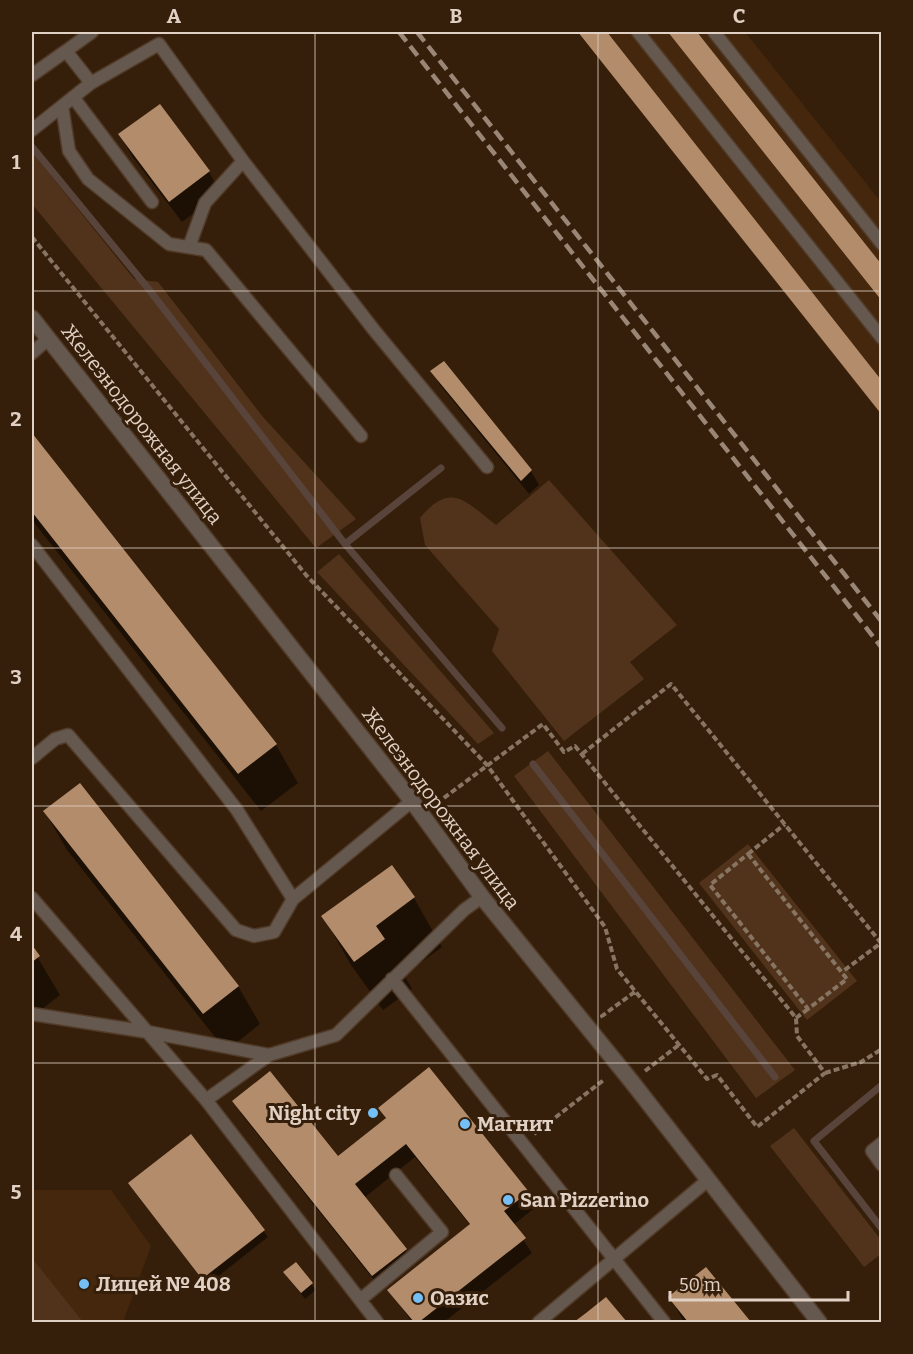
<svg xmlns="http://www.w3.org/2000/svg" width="913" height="1354" font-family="Bitter,serif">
<rect width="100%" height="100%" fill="#361f0a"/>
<!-- built -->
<path fill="#44270c" d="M578,32H745L881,202V415Z
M32,1190H111L151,1246L123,1322H32Z"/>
<!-- green -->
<path fill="#50331a" d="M32,152L134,279L158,282L263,417L356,519L316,548L32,204Z
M549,480L677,625L630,662L644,679L564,741L492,651L499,629L425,545L420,518C451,480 466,502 496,525Z
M339,554L494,733L478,744L317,572Z
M548,751L795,1070L756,1098L514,776Z
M748,844L857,981L807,1020L699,883Z
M794,1128L881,1240V1254L864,1267L770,1146Z
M32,1258L83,1322H32Z"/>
<!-- shadow -->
<path fill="#0007" d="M579,32H605L882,383V415Z
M120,135L209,172L221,193L182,222L132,156Z
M432,371L531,471L539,485L529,494L440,385Z
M32,435L276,745L298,783L261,811L32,520Z
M45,812L238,986L260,1024L226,1051L67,850Z
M391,867L414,898L442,947L404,975L412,989L383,1010L351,965L323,916Z
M32,948L60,995L32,1017Z
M234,1101L338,1158L386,1120L380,1108L528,1193L536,1207L513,1225L532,1253L444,1322H412L389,1290L470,1225L415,1157L364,1198L405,1250L414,1264L381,1289L242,1115Z
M191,1136L268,1237L207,1285L130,1184Z
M296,1265L316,1290L305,1299L285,1273Z
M706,1269L749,1322H684L670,1297Z
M606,1299L625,1322H576Z"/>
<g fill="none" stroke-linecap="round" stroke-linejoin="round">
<!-- stream -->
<path stroke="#59443b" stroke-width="7" d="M33,148L147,287L345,544L502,728
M345,544L441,468
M533,764L775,1077
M882,1085L814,1141L882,1229"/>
</g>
<!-- building -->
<path fill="#b38c6b" d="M578,32H607L882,381V415Z
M668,32H697L882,265V301Z
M160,104L210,171L169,202L118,134Z
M444,361L532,470L521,481L430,371Z
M32,433L277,744L238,774L32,512Z
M80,783L239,986L203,1014L43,811Z
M392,865L415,897L376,926L385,939L354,962L321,916Z
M32,945L40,956L32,962Z
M429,1067L529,1192L504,1211L526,1238L419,1322H414L387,1290L470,1224L406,1144L355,1184L407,1249L372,1276L232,1101L270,1071L338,1156L386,1118L378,1108Z
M191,1134L265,1230L202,1279L128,1183Z
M296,1262L313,1283L301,1293L283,1272Z
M706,1267L751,1322H688L668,1297Z
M606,1297L627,1322H574L586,1313Z"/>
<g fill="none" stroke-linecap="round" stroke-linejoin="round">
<!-- service casing -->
<g stroke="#513b28" stroke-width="15">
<path id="service" d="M638,32L882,338
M714,32L882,244
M32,75L66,51
M91,83L66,51L92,32
M73,97L152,202
M62,106L69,151L88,179L169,244L206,250L361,436
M32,130L91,83L159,44L243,161L374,330L487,467
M189,247L205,203L243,161
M32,353L48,339
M32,545L237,810L293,899
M32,758L55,739L68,735L236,930L254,936L274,932L293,899L412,801
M32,898L206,1100L377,1322
M392,979L664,1322
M32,1014L148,1032L269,1055
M206,1100L269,1055L336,1035L464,910L482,897
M882,1143L872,1151L882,1165
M360,1300L442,1232L396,1175
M539,1322L708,1180"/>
</g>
<!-- tertiary casing -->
<g stroke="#513b28" stroke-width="18">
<path id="tertiary" d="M32,318L412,801L482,897L632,1082L819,1322"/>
</g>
<!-- path -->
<path stroke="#877463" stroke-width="4" stroke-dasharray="6 3" stroke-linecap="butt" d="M32,237L306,575L487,765L605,927L617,969L707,1079L717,1075L757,1127L825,1073L797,1036L796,1018L575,746L564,752L543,724L437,803
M582,754L671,684L881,943L842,972
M748,854L847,979L808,1009L710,885Z
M748,854L785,824
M603,1017L602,1016L636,991
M796,1018L808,1009
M645,1071L680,1044
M825,1073L861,1062L882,1049
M534,1134L605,1079"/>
<!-- service -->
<use href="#service" stroke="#64584f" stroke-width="12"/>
<!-- tertiary -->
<use href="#tertiary" stroke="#64584f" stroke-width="15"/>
<!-- rail -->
<path stroke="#998676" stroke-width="4.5" stroke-dasharray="12 6" stroke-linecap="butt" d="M399,32L882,648
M417,32L882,622"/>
</g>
<!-- grid -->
<path fill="none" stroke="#e1d1c5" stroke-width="1.5" stroke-opacity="0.55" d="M315,32V1322M598,32V1322M32,291H882M32,548H882M32,806H882M32,1063H882"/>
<!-- markers -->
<g fill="#74c0f6" stroke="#361f0a" stroke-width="2">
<circle cx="373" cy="1113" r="6"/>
<circle cx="465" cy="1124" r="6"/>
<circle cx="508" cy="1200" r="6"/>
<circle cx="84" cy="1284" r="6"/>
<circle cx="418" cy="1298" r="6"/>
</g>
<g text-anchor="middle" stroke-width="6" stroke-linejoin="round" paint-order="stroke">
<!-- street labels -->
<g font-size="20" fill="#e1d1c5" stroke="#361f0a">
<text transform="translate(142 424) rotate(52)" y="7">Железнодорожная улица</text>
<text transform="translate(441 808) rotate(53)" y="7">Железнодорожная улица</text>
</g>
<!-- poi labels -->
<g font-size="20" font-weight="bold" fill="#e1d1c5" stroke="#361f0a" text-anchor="start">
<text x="361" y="1120" text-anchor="end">Night city</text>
<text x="477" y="1131">Магнит</text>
<text x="520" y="1207">San Pizzerino</text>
<text x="96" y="1291">Лицей № 408</text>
<text x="430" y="1305">Оазис</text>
</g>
</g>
<!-- border -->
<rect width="913" height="1354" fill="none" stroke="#361f0a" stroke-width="66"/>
<!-- scale -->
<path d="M670 1291v9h178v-9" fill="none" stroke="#e1d1c5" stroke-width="3"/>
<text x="679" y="1291" font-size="18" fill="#e1d1c5" stroke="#361f0a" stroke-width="4.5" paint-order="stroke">50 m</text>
<rect x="33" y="33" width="847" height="1288" fill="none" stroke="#e1d1c5" stroke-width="2"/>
<g font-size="20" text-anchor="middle" font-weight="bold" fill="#e1d1c5">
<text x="174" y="23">A</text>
<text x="456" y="23">B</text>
<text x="739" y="23">C</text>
<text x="16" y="169">1</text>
<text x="16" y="426">2</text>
<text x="16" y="684">3</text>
<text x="16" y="941">4</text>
<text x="16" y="1199">5</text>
</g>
</svg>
